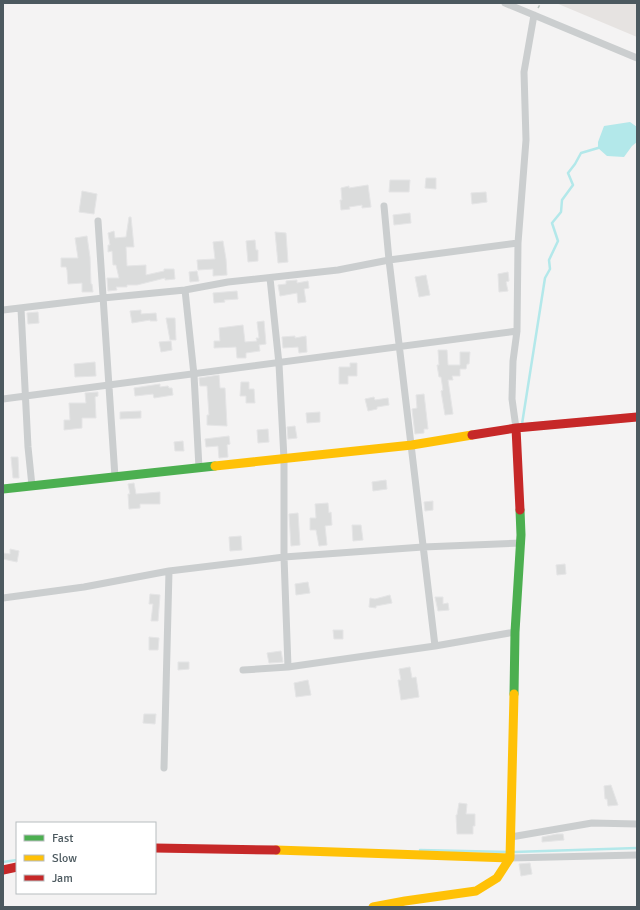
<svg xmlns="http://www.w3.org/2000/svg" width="640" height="910" font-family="Signika,sans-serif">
<rect width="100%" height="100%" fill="#f4f3f3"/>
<!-- sand -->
<path fill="#e6e3e1" d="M556,3H637V37Z"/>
<!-- water -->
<path fill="#b3e8ea" d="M630,122L637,127V142L632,146L624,157L607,156L598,148V142L604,126Z"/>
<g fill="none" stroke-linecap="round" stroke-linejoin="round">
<!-- stream -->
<path stroke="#b3e8ea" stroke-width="2.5" d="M522,424L545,278L550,269L549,260L558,241L552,223L561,212L562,200L573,185L568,173L575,164L581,153L598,148
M420,850L509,852
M514,852L637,848
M3,862L17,860"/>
</g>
<!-- building -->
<path fill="#dbdcdc" stroke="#e5e5e6" d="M426,178H436V189L425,188Z
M390,180H410L409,192H389Z
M368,185L371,207L362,208V205L349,207L350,209L341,210L340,200H342L341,188L349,186V188Z
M82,191L97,194L94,214L79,212Z
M486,192L487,202L472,204L471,193Z
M410,213L411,223L394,225L393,215Z
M129,217H131L134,247H126L127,266L146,265V275L164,271V269H174L175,279L165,280V278L137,285H127V287H116L117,290L108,291L107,278H119L116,265H113L112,251L108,252V245H110L108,233L114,231L115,238L126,237Z
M275,232L286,233L288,262L278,263Z
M87,236L90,257L91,284H92L93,292H82V283L68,284L67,270L66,267H61V258H78L75,238Z
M255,240L256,250H258V261L248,262L246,241Z
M223,241L226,259L227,275L213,276V269L198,270L197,260L215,259L213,242Z
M197,271L199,281L190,282L189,272Z
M508,272L509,281L506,282L508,291L499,292L498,274Z
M426,275L430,295L419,297L415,277Z
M297,280V283L308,281L309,288L304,289L306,302L298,303L297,293L280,296L278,285L286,284V281Z
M237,291L238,299L224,300L225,302L214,303L213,293Z
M141,310V314L156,313L157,321H150V320L132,323L130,311Z
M38,312L39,323L28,324L27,313Z
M166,318H175L176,340H170Z
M264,321L266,344L259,345L260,351L246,353V358H237L236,347L214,348V341H220L219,328L243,325L245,342L257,341L256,338H259L257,322Z
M295,336V338L306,336L307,352L299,353L298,347L283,348L282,337Z
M171,341L172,350L161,352L159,342Z
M438,350H447L448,365H460V352H470L469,364H467L466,369H460V376H452L453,380H448L453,414L445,415L441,391L443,390L441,377H439L437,365H439Z
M95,362L96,376L75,377L74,364Z
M350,363H357V376H348V384H339V367H350Z
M219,375L220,388H225L227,426L207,425V415H209L207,386H200L199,378Z
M241,382H249V389H254L255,403H246V396H240Z
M160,384V387L168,386L169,388H172L173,395L154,398L153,394L135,396L134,388Z
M98,392V396L95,397L96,418H82V428L64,430V420H70L69,403H86L85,393Z
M424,394L428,429H424V433L415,434L412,409L417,408L416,395Z
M374,397L375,400L388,398L389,405L377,407V409L368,411L365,399Z
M141,411V418L120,419V412Z
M320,412V422L307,423L306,413Z
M295,426L297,438L288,439L287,427Z
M268,429L269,442L258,443L257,430Z
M229,436L230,444L227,445L228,457L219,458L218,446L206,447L205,439Z
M183,441L184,451H175L174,442Z
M11,457H18L19,478H13Z
M386,480L387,489L373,491L372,482Z
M134,483L136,494L160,492V504H140V508L129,509L128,494H130L128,484Z
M433,501V510L425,511L424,502Z
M328,503L329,513L331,512L332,525L325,526L327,545L319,546L316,530H310V518H316L315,504Z
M298,513L300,545L291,546L289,514Z
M352,525H361L363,540L353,541Z
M241,536L242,550L230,551L229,537Z
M10,549L19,551L17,562L3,559V553L10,554Z
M565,564L566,574L557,575L556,565Z
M308,582L310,593L296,595L295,584Z
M150,594L160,595L158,621H151L153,604H149Z
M390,595L392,603L376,606V608L369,607L370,598L375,599Z
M435,597H443V604L448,603L449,610L438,611Z
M333,630H343V639H334Z
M149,637L159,638L158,650H149Z
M281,651L283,662L269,663L267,653Z
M178,662H189V669L178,670Z
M410,667L412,678L416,677L419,697L401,700L398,680H401L399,669Z
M308,680L311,695L296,697L294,683Z
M144,714H156L155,724L143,723Z
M611,785L618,805L608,806L607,799H605L604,786Z
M459,803L467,804L466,814H475V826H473V834H457L456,815H457Z
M557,834H563L564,840L542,842V837Z
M530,863L532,874L521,876L519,864Z"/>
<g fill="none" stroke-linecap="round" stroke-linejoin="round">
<!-- path -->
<path stroke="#bbc6c1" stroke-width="1.5" stroke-dasharray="3 2" stroke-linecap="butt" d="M538,8L541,3"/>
<!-- street -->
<path stroke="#cbcecf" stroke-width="7" d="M505,3L637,58
M384,206L389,260L435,646
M98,221L115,477
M270,278L279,364L284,459V557L288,667L435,646L515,632
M185,290L194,375L199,468
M21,309L28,447L32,486
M3,310L103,298L185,290L228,282L338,270L389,260L518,243
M3,399L517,331
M516,428L512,399L513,361L517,331L518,243L526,140L524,72L534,15
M3,598L84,587L169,571L284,557L423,547L521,543
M243,670L288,667
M164,768L169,571
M511,837L592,823L637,824
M510,858L637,855"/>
<!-- fast -->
<path stroke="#4caf50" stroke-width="9" d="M3,489L215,466
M514,694L515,632L521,535L520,510"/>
<!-- slow -->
<path stroke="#ffc107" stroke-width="9" d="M215,466L412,445L472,435
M276,850L510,858
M373,907L405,901L476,891L497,878L510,858L514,694"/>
<!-- jam -->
<path stroke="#c62828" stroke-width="9" d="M516,428L520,510
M472,435L516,428L637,417
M155,848L276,850
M3,870L17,867"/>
</g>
<!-- border -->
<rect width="640" height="910" fill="none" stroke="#4c595f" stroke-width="8"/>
<!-- legend -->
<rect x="16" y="822" width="140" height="72" fill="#ffffff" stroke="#b7bdbf"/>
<rect x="24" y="835" width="20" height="6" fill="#4caf50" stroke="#b7bdbf"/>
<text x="52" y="842" font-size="12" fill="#4c595f">Fast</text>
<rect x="24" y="855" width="20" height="6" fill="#ffc107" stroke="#b7bdbf"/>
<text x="52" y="862" font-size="12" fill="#4c595f">Slow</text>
<rect x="24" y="875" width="20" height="6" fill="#c62828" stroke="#b7bdbf"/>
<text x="52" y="882" font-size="12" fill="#4c595f">Jam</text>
</svg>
